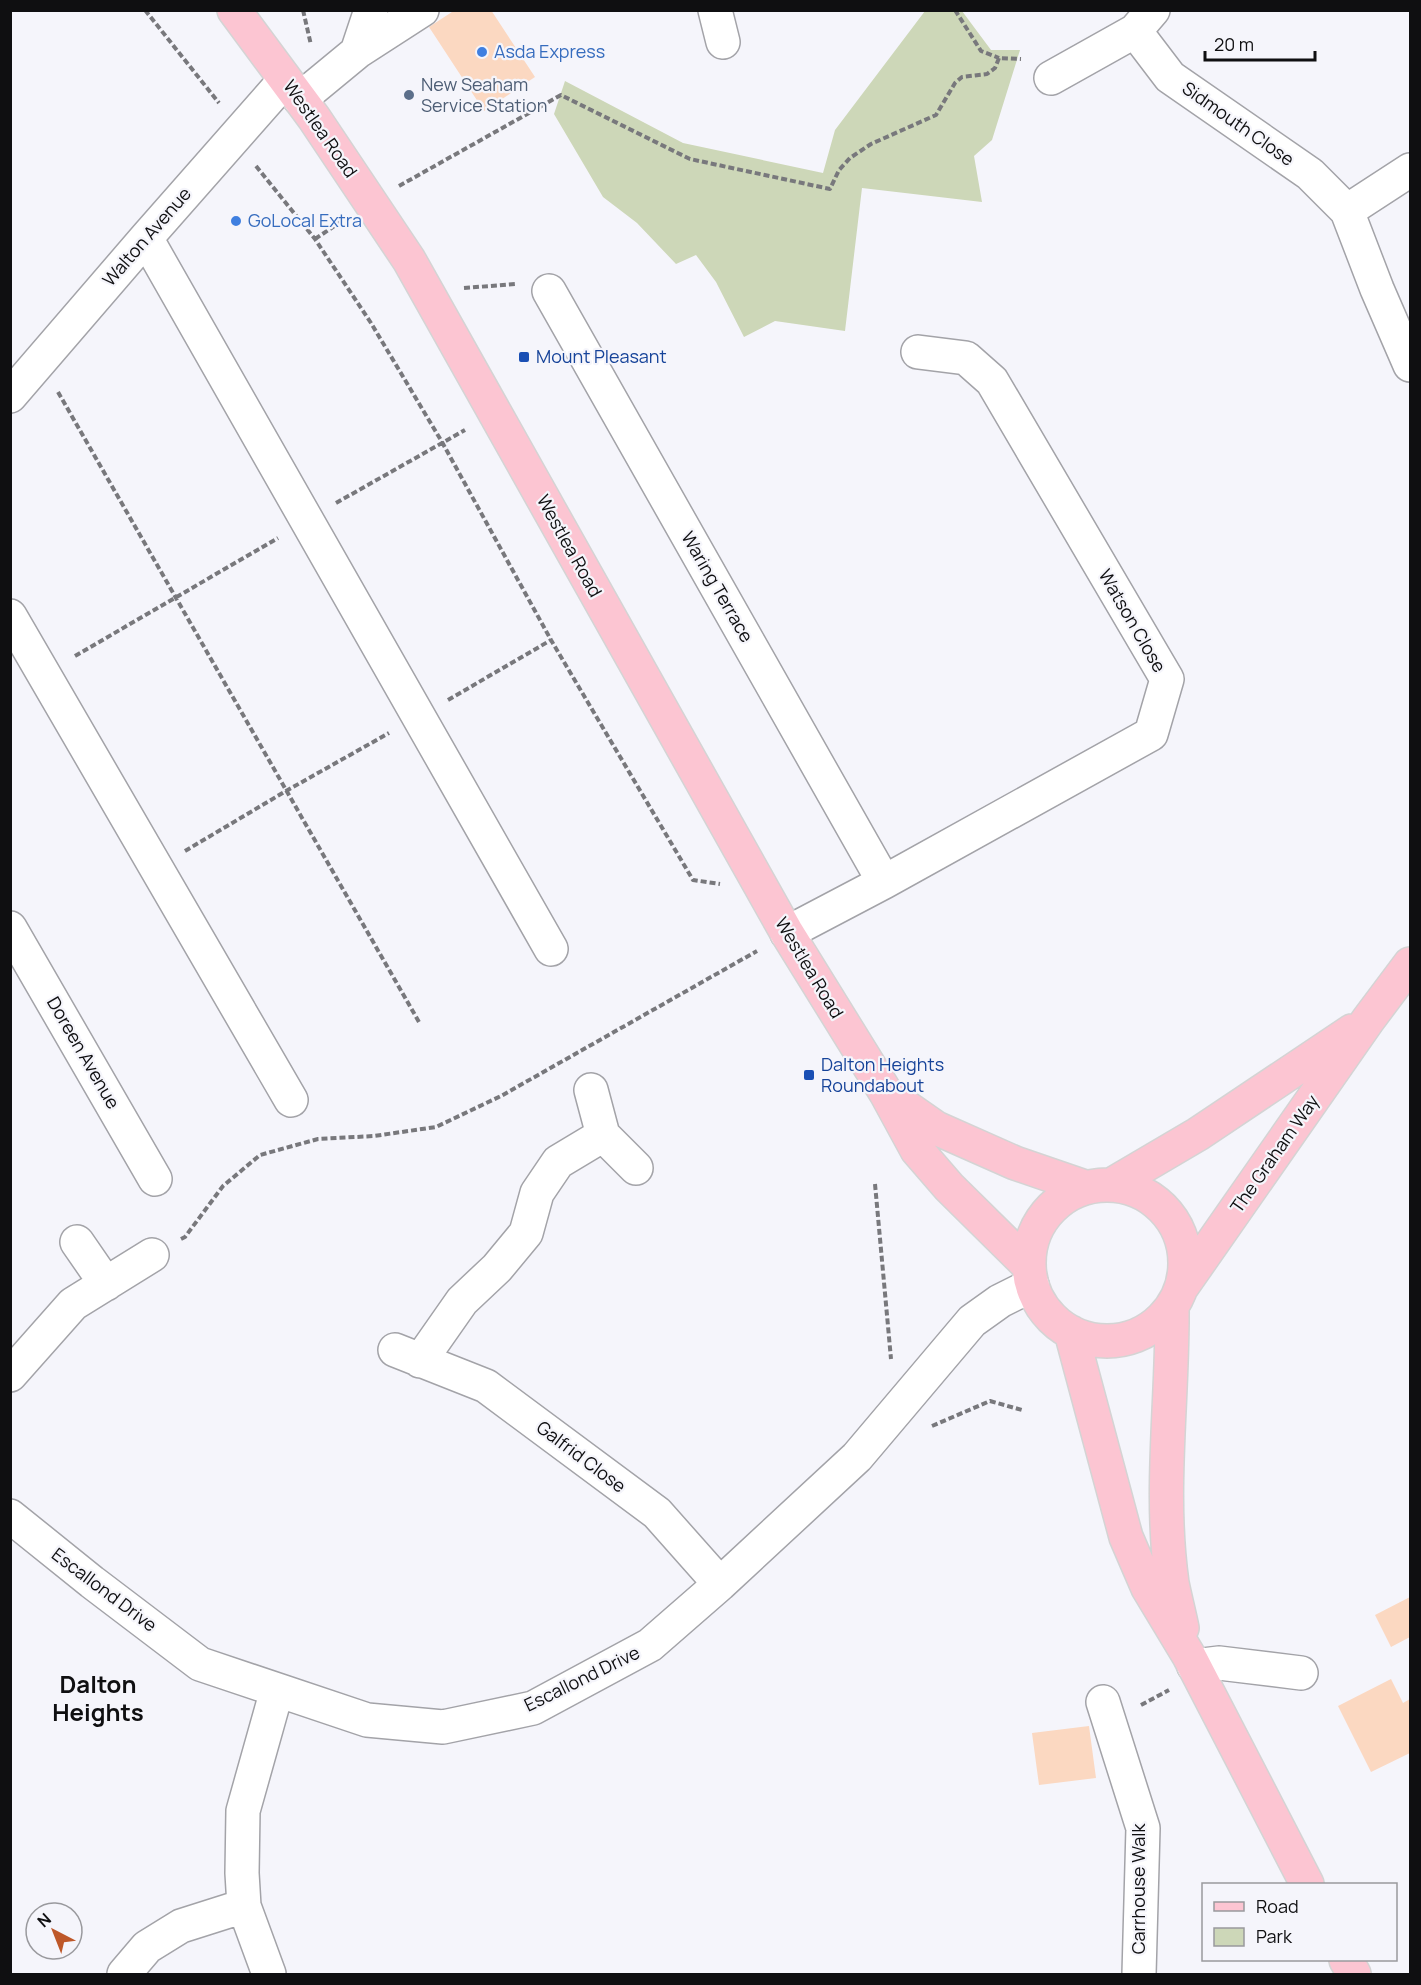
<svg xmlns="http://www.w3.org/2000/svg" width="1421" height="1985" font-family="Manrope,sans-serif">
<rect width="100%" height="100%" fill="#f5f5fb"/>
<!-- green -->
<path fill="#cdd7b8" d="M925,11H962L991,50H1020L992,140L974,156L982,202L862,188L845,331L775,321L744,337L716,282L696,255L676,264L637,223L603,197L554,114L565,81L683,143L823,173L835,130Z"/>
<!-- building -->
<path fill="#fbd8c1" d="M455,10H491L535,77L484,111L429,27Z
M1410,1597V1637L1391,1647L1375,1615Z
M1391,1679L1403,1703L1410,1699V1753L1371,1772L1338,1706Z
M1089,1726L1096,1778L1039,1785L1032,1733Z"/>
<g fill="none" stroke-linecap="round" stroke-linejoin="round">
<!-- minor casing -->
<g stroke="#a3a3a8" stroke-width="36">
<path id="minor" d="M715,10L723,42
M1153,10L1135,31L1170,77L1310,174L1347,211L1377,289L1410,365
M357,52L422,10
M1051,78L1135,31
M300,99L357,52L371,10
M1347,211L1410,170
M146,238L551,949
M549,291L884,882
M10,396L146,238L285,80
M10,616L291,1100
M10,928L155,1179
M787,933L884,882L1151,734L1167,679L992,381L966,358L918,352
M591,1090L603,1135L636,1168
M77,1242L106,1284
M395,1350L486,1386L657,1513L720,1584
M420,1361L462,1301L497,1268L526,1233L537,1193L558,1162L603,1135
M10,1375L73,1304L152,1255
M10,1516L92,1582L200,1664L367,1720L443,1727L533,1708L650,1645L720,1584L857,1457L972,1321L1000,1301L1032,1285
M1194,1666L1219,1663L1301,1673
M1103,1702L1143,1828L1139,1974
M124,1974L147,1947L181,1926L244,1906
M269,1974L244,1906L242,1873L243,1811L277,1690"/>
</g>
<!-- major casing -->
<g stroke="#d4d4d4" stroke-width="36">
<path id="major" d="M234,10L314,118L409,260L787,933L886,1093L917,1150L949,1187L1029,1266
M893,1098L936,1128L1015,1163L1085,1187
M1113,1184L1198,1134L1352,1031
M1029 1263a78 78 0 1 1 156 0a78 78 0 1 1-156 0Z
M1181,1288L1368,1020L1410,964
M1172,1307C1173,1399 1159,1491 1172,1583C1175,1598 1179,1613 1182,1628
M1071,1332L1126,1537L1148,1588L1189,1656L1307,1884
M1346,1960L1354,1974"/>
</g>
<!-- path -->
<path stroke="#78787c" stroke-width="4" stroke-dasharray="6 3" stroke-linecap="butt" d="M145,10L219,103
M303,10L311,45
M955,10L981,51L999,58
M256,166L315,239L371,323L442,442L551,640L693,880L720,884
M399,186L561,95L690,159L830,189L839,170L850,158L871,144L936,115L955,83L962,77L987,74L995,68L999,58L1021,59
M315,239L342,221
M464,288L516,284
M58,392L419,1022
M336,503L465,430
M75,656L278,538
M448,700L551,640
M185,851L286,791L389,733
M875,1184L891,1359
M181,1239L185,1237L223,1186L260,1155L318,1139L374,1136L436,1127L501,1096L757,951
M932,1426L990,1401L1022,1410
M1141,1705L1169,1690"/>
<!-- minor -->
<use href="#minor" stroke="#fff" stroke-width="33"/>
<!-- major -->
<use href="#major" stroke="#fcc5d2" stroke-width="33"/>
</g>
<!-- markers -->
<g fill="#3f7fe0" stroke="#f5f5fb" stroke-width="2">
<circle cx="482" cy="52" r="6"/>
<circle cx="236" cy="221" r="6"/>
</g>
<circle fill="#5c6f8a" stroke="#f5f5fb" stroke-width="2" cx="409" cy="95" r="6"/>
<g fill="#1a4fb4" stroke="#f5f5fb" stroke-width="2">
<rect x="518" y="351" width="12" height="12" rx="3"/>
<rect x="803" y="1069" width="12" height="12" rx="3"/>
</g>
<g text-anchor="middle" stroke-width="4.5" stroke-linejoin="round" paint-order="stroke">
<!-- shop labels -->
<g font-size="18" fill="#366cbe" stroke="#f5f5fb" text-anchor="start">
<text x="494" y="58">Asda Express</text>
<text x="248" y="227">GoLocal Extra</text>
</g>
<!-- service labels -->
<g font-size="18" fill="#4e5e75" stroke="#f5f5fb" text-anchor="start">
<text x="421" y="91">New Seaham<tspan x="421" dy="21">Service Station</tspan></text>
</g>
<!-- street labels -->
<g font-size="18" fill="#0f0f11" stroke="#f5f5fb">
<text transform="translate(1238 124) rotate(35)" y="6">Sidmouth Close</text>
<text transform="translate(320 129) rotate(55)" y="6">Westlea Road</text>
<text transform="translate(147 237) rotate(-49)" y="6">Walton Avenue</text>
<text transform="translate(569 546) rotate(61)" y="6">Westlea Road</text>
<text transform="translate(717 587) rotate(60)" y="6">Waring Terrace</text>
<text transform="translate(1132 621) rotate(60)" y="6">Watson Close</text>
<text transform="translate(809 968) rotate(59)" y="6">Westlea Road</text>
<text transform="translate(83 1053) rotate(60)" y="6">Doreen Avenue</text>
<text transform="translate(1275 1154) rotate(-55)" y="6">The Graham Way</text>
<text transform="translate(581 1457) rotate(37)" y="6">Galfrid Close</text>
<text transform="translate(104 1590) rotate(37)" y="6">Escallond Drive</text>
<text transform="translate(582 1679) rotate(-26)" y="6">Escallond Drive</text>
<text transform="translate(1139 1889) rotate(-90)" y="6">Carrhouse Walk</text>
</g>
<!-- transit labels -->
<g font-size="18" fill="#164399" stroke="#f5f5fb" text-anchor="start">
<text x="536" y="363">Mount Pleasant</text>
<text x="821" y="1071">Dalton Heights<tspan x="821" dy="21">Roundabout</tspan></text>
</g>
<!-- district labels -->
<g font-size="24" font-weight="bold" fill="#0f0f11" stroke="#f5f5fb">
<text x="98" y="1693">Dalton<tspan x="98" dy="28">Heights</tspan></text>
</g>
</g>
<!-- border -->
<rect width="1421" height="1985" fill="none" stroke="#0f0f11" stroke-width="24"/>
<!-- legend -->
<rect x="1202" y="1883" width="195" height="78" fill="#f5f5fb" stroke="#99999d" stroke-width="1.5"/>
<rect x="1214" y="1902" width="30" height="9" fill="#fcc5d2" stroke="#99999d" stroke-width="1.5"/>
<text x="1256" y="1913" font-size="18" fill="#0f0f11">Road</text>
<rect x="1214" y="1928" width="30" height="18" fill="#cdd7b8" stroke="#99999d" stroke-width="1.5"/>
<text x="1256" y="1943" font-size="18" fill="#0f0f11">Park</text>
<!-- north arrow -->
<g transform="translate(54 1931) rotate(318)"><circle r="28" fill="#f5f5fb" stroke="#99999d" stroke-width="1.5"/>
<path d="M0-4.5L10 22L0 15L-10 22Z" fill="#be5829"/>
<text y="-9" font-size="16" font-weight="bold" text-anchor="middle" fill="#0f0f11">N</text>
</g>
<!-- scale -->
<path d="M1205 51v9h110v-9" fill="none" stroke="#0f0f11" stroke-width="3"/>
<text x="1214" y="51" font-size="18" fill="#0f0f11" stroke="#f5f5fb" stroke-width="4.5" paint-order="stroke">20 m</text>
</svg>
